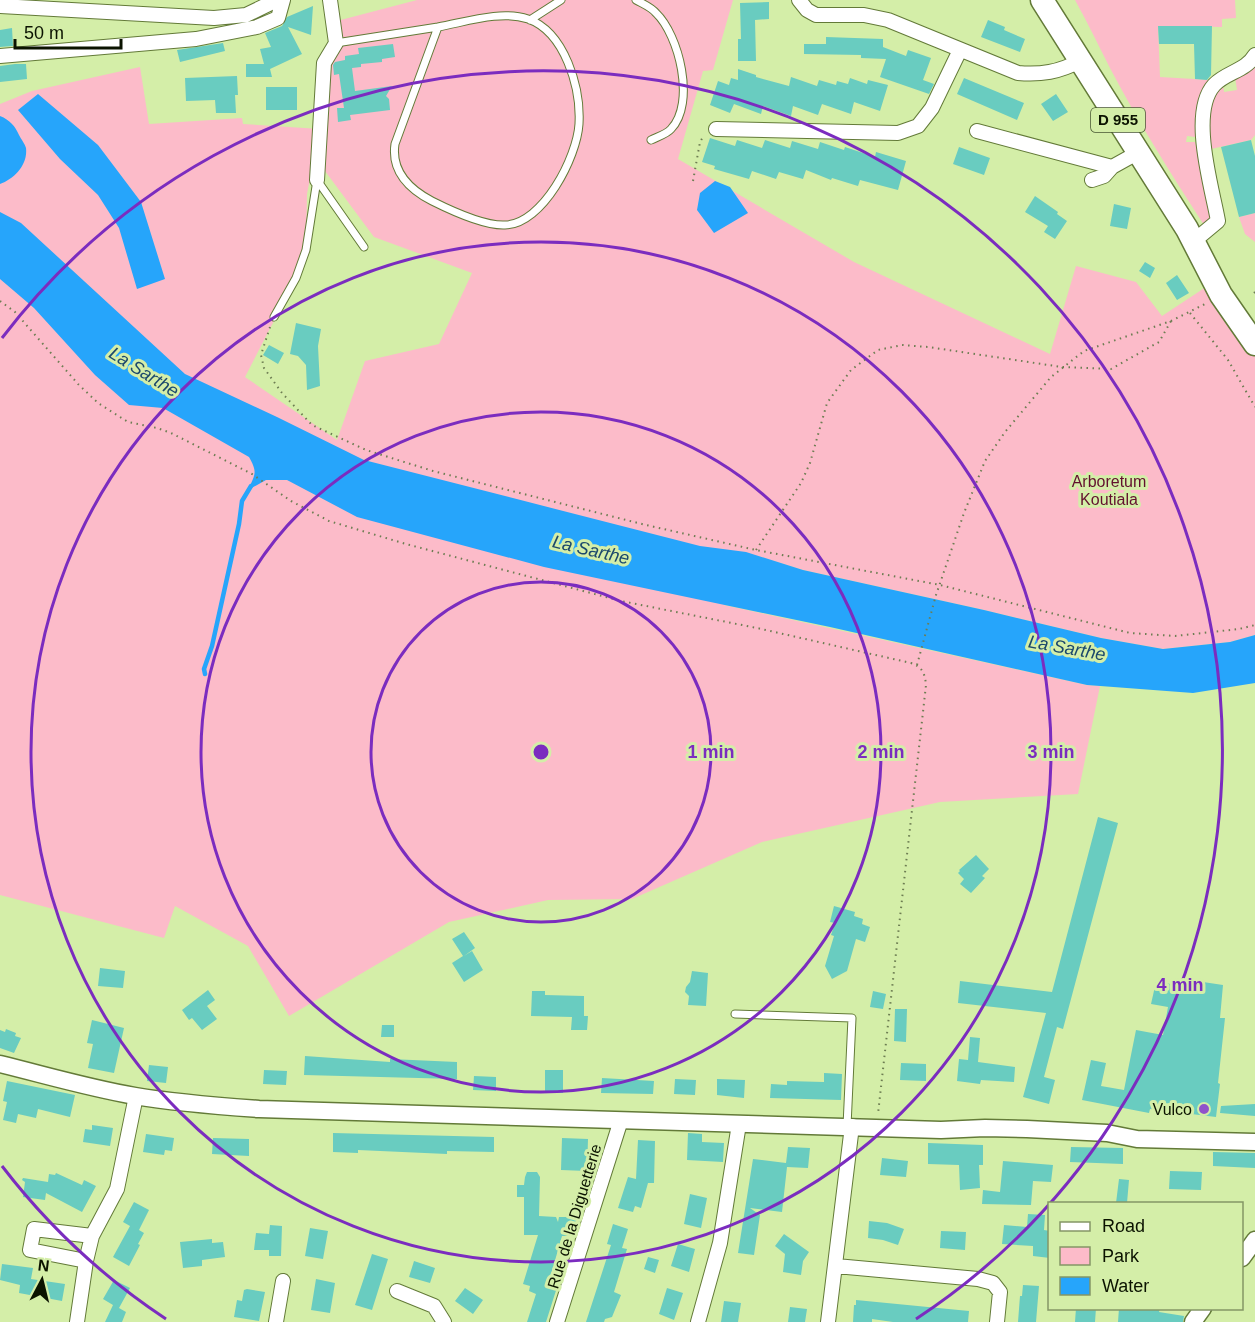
<svg xmlns="http://www.w3.org/2000/svg" width="1255" height="1322" font-family="Arial,sans-serif">
<rect width="100%" height="100%" fill="#d4eea8"/>
<!-- green -->
<path fill="#fcbbc9" d="M417,0H733L713,70L703,71L678,159L854,262L1050,354L1076,266L1136,282L1162,316L1212,283L1255,350V635L1230,642L1163,649L1101,638L984,610L803,570L747,553L724,605L1087,685L1100,686L1078,794L940,802L762,842L632,899L548,900L449,922L289,1016L248,946L175,906L164,938L0,895V104L32,91L140,67L149,124L242,118L243,124L320,129L307,194L306,250L295,280L245,377L337,440L365,361L439,344L472,273L374,237L325,171L324,63L336,43L333,22Z
M1075,0H1235L1236,18L1222,19V27L1158,26L1160,77L1211,80L1198,111L1195,137L1187,136L1186,142H1195L1212,215V219L1204,225C1171,174 1139,123 1111,70C1099,47 1088,23 1075,0Z
M1255,65V135L1251,140L1211,149L1207,127L1212,97L1223,85L1224,92L1237,90L1235,77Z
M1255,213V242L1245,234L1239,217Z"/>
<!-- water -->
<path fill="#26a5fb" d="M38,94L98,145L141,202L165,279L137,289L119,228L98,195L60,159L18,110Z
M0,116C10,120 15,126 19,135C21,139 25,144 26,148C28,165 14,179 0,184Z
M715,181L730,187L748,213L714,233L697,210L700,193Z
M0,212L21,223L185,374L277,417L364,460L700,546L746,552L803,570L984,610L1101,638L1163,649L1230,642L1255,635V683L1193,693L1087,685L830,627L544,567L357,517L287,480H266L248,490C255,474 258,473 249,457L163,408L129,405L95,375L34,308L0,279Z"/>
<g fill="none" stroke-linecap="round" stroke-linejoin="round">
<!-- stream -->
<path stroke="#26a5fb" stroke-width="4.5" d="M205,674L204,669L212,646L239,524L242,501L251,486"/>
</g>
<!-- building -->
<path fill="#69ccc0" d="M769,2V19L755,20L756,61H738V39H741L740,3Z
M313,6L311,35L288,27L302,54L270,69L272,77H246V64H264L260,49L271,47L265,33L282,26L287,17Z
M988,20L1005,27L1004,30L1025,39L1020,52L981,37Z
M1158,26H1212L1211,75L1207,80L1195,79L1194,44H1159Z
M12,28L13,46L0,47V30Z
M826,37L883,39V47L906,56L908,50L931,58L923,80L934,84L929,94L880,77L886,59L861,58V55L804,54V44H826Z
M223,43L225,51L180,62L177,50Z
M393,44L395,57L382,59V62L361,64V67L352,68L355,91L392,86L386,96L389,99L390,110L350,115L351,120L338,122L337,108H344L339,74L334,75L333,65L335,62L345,60V56L359,54L358,48Z
M15,64H26L27,79L0,82V66Z
M738,69L756,75V77L789,86L791,77L817,86L819,80L836,85L837,81L848,84L850,78L867,84L868,80L888,85L880,111L854,102L851,114L822,104L818,115L793,106L791,116L763,106L761,114L734,104L730,113L710,105L718,81L729,85L731,78L738,80Z
M237,76L238,95H235L236,113H216L215,100L186,101L185,78Z
M964,78L1024,103L1017,120L957,94Z
M266,87H297V110H266Z
M1056,94L1068,112L1053,121L1041,104Z
M710,138L735,146L737,140L762,148L765,140L790,148L792,141L818,149L820,142L844,150L845,147L875,157L876,152L906,161L898,190L860,180L858,186L832,178L831,180L806,170L803,179L779,172L776,179L752,171L749,179L714,169L715,166L702,162Z
M1251,140L1255,156V213L1239,217L1221,147Z
M959,147L990,158L984,175L953,164Z
M1035,196L1058,212L1057,214L1067,221L1055,239L1044,232L1048,226L1025,212Z
M1114,204L1131,208L1127,229L1110,226Z
M1145,262L1155,268L1150,278L1139,271Z
M1177,275L1189,293L1177,300L1166,283Z
M296,323L321,329L318,346L320,386L307,390L306,365L298,356L290,354Z
M269,345L284,353L278,364L263,355Z
M1098,817L1118,823L1063,1029L1057,1027L1044,1077L1055,1080L1049,1104L1023,1097L1046,1013L958,1003L960,981L1052,992Z
M976,855L989,869L982,876L985,878L971,893L960,884L964,879L958,873L960,871L959,870Z
M834,906L855,912L854,916L863,919L862,924L870,927L865,942L856,939L847,971L832,979L825,966L834,936L831,935L835,923L830,922Z
M464,932L475,948L464,956L472,951L483,970L464,982L452,963L463,956L452,939Z
M100,968L125,971L123,988L98,986Z
M692,971L708,973L706,1006L688,1005L689,996L685,992L686,987L690,982Z
M1156,982L1202,988L1203,982L1223,985L1220,1018H1225L1218,1083L1220,1084L1216,1117L1150,1109L1149,1113L1082,1100L1091,1060L1106,1063L1101,1086L1124,1090L1136,1030L1163,1035L1168,1007L1151,1004Z
M208,990L215,1000L207,1006L217,1019L202,1030L192,1018L189,1020L182,1010Z
M532,991H545V995L584,996V1016H588L587,1030H571L572,1017L531,1016Z
M873,991L886,994L883,1009L870,1007Z
M895,1009H907L906,1042L894,1041Z
M92,1020L124,1028L114,1073L88,1068L93,1044L87,1043Z
M382,1025H394V1037H381Z
M6,1029L16,1033L15,1036L21,1038L14,1053L0,1048V1030L5,1032Z
M970,1037L980,1038L978,1062L1015,1067L1014,1082L981,1080L980,1084L957,1081L959,1059L968,1060Z
M305,1056L390,1062V1059L457,1062V1079L304,1075Z
M901,1063L926,1064V1081L900,1080Z
M149,1065L168,1067L166,1083L147,1081Z
M264,1070L287,1071L286,1085L263,1084Z
M545,1070H563V1093L545,1092Z
M824,1073L842,1074L841,1100L770,1098L771,1084L787,1085V1081L824,1082Z
M474,1076L496,1077V1091L473,1090Z
M602,1078L654,1081L653,1094L601,1093Z
M675,1079L696,1080L695,1095L674,1094Z
M717,1079L745,1080L744,1098L717,1095Z
M7,1081L75,1095L70,1117L38,1109L36,1118L18,1114L16,1123L3,1120L7,1102L3,1101Z
M1255,1104V1116L1220,1113L1221,1106Z
M92,1125L113,1128L110,1146L83,1142L85,1129L92,1130Z
M333,1133L494,1137V1152L447,1151V1154L358,1150V1153L333,1152Z
M688,1133L702,1134V1142L724,1143L723,1162L687,1160Z
M146,1134L174,1138L172,1151L165,1150L164,1155L143,1152Z
M213,1138L249,1139V1156L212,1154Z
M562,1138L588,1139L587,1171L561,1170Z
M638,1140L655,1141L654,1183H648L641,1208L635,1206L633,1212L618,1208L628,1177L636,1179Z
M928,1143L983,1145V1165H979L980,1188L960,1190L959,1165L928,1164Z
M788,1147L810,1148L808,1168L787,1167L782,1212L750,1208L760,1215L754,1255L738,1253L753,1159L786,1163Z
M1071,1147L1123,1148V1164L1070,1162Z
M1213,1152L1255,1153V1168L1213,1166Z
M882,1158L908,1161L906,1177L880,1175Z
M1003,1161L1053,1165L1051,1182L1033,1181L1031,1205L982,1204L983,1190L1000,1192Z
M1170,1171L1202,1172L1201,1190L1169,1189Z
M527,1172H537L540,1177L539,1216L556,1217L558,1222L559,1217H581L575,1236H562L550,1278L559,1281L546,1322H527L536,1294L529,1291L530,1286L523,1284L538,1235H524V1197H517V1185H524L525,1177Z
M56,1173L82,1185L84,1180L96,1186L82,1212L46,1193L45,1200L23,1197L25,1182L22,1180L23,1178L48,1182L49,1174L55,1175Z
M1119,1179L1129,1180L1127,1203H1116Z
M690,1194L707,1198L701,1228L684,1224Z
M134,1202L149,1210L139,1230L144,1233L138,1244L140,1245L129,1266L113,1257L130,1226L123,1222Z
M1028,1214L1045,1215L1044,1230L1050,1231V1258L1033,1256V1246L1002,1244L1004,1225L1027,1227Z
M869,1221L887,1223L904,1229L898,1245L883,1240L868,1238Z
M613,1224L628,1229L622,1248L627,1249L614,1292L621,1295L612,1317L605,1319L604,1322H586L611,1245L607,1244Z
M270,1225L282,1226L281,1256H269V1250H254L256,1233L269,1234Z
M310,1228L328,1231L323,1259L305,1256Z
M941,1231L966,1232L965,1250L940,1248Z
M784,1234L809,1252L803,1261L801,1275L783,1272L785,1254L775,1246Z
M212,1239V1243L223,1242L225,1257L202,1260V1266L183,1268L180,1242Z
M678,1244L695,1249L689,1272L671,1266Z
M372,1254L388,1259L372,1310L355,1305Z
M648,1257L659,1260L655,1273L644,1269Z
M414,1261L435,1268L430,1283L409,1277Z
M2,1264L33,1268L31,1279L65,1284L62,1301L19,1293L20,1285L0,1280Z
M316,1279L335,1283L330,1313L311,1310Z
M114,1280L130,1288L119,1308L126,1312L122,1322H105L113,1305L103,1299Z
M1023,1285L1039,1286L1036,1322H1018L1020,1296H1022Z
M465,1288L483,1300L473,1314L455,1301Z
M667,1288L683,1293L674,1320L659,1314Z
M247,1289L265,1292L259,1321L234,1317L237,1300L242,1301L244,1290Z
M856,1300L969,1311L968,1322H893L872,1319V1322H853L854,1305H856Z
M724,1301L741,1303L738,1322H721Z
M790,1307L807,1309L805,1322H788Z
M1076,1308H1096L1095,1322H1075Z
M1119,1308H1160L1159,1312L1184,1316L1183,1322H1118Z"/>
<g fill="none" stroke-linecap="round" stroke-linejoin="round">
<!-- service casing -->
<g stroke="#637a38" stroke-width="9">
<path id="service" d="M636,0C643,4 651,7 656,13C679,35 696,103 671,129C667,134 657,137 651,140
M530,20L561,0
M336,43L438,27L395,144C391,171 409,189 432,201C450,210 485,226 505,225C543,224 577,157 579,124C581,88 565,32 528,19C501,10 466,22 438,27
M317,180L364,247
M274,317L296,278L306,250L317,180
M735,1014L852,1018L847,1126"/>
</g>
<!-- minor casing -->
<g stroke="#637a38" stroke-width="16">
<path id="minor" d="M799,0L807,10L816,15H864L888,20L1018,73C1041,75 1059,72 1080,61
M0,6L214,18L246,15L277,0
M0,56L196,39L257,27L278,18L283,0
M716,129L898,133L918,126L932,108L960,50
M977,131L1112,167L1139,152
M317,180L324,63L336,43L330,0
M1092,180L1104,176L1112,167
M1194,241L1218,221C1212,187 1189,113 1214,85C1226,72 1246,71 1255,55
M86,1261L30,1250L34,1229L92,1236
M836,1266L978,1279L993,1283L1000,1292L997,1322
M397,1291L434,1306L444,1322
M77,1322L86,1261L92,1236L117,1189L136,1096
M276,1322L283,1281
M557,1322L621,1120
M698,1322L720,1243L739,1124
M828,1322L852,1126"/>
</g>
<!-- tertiary casing -->
<g stroke="#637a38" stroke-width="19">
<path id="tertiary" d="M0,1064C45,1075 89,1088 135,1096C176,1103 217,1106 259,1109L941,1130L985,1128L1027,1129L1107,1133L1137,1139L1255,1142
M1242,1258L1255,1240
M1193,1322L1203,1308"/>
</g>
<!-- primary casing -->
<g stroke="#637a38" stroke-width="25">
<path id="primary" d="M1042,0L1187,229L1221,295L1255,344"/>
</g>
<!-- path -->
<path stroke="#6d7d52" stroke-width="2" stroke-dasharray="1.5 4.5" stroke-linecap="butt" d="M693,181L700,142L704,135
M1254,293L1255,292
M0,301L15,312L78,384L98,403L128,422L157,428L171,433L252,474L291,501L329,521L406,544L621,601L757,628L911,663C922,667 925,673 926,685L878,1114
M1190,313L1228,360L1255,407
M270,327L261,355L264,368L282,393L312,425L366,450L433,471L646,525L756,550L940,585L1130,633L1175,636L1239,629L1255,625
M756,550L801,483L810,463L827,403L851,370L878,350L902,345L928,347L1062,367L1111,369L1159,342L1171,321
M917,665L936,595L964,513L985,461L1005,432L1051,377L1084,351L1171,321L1205,304"/>
<!-- service -->
<use href="#service" stroke="#fff" stroke-width="7"/>
<!-- minor -->
<use href="#minor" stroke="#fff" stroke-width="14"/>
<!-- tertiary -->
<use href="#tertiary" stroke="#fff" stroke-width="16"/>
<!-- primary -->
<use href="#primary" stroke="#fff" stroke-width="22"/>
</g>
<!-- distance rings -->
<g fill="none" stroke="#7b2cbf" stroke-width="3">
<circle cx="541" cy="752" r="170"/>
<circle cx="541" cy="752" r="340"/>
<circle cx="541" cy="752" r="510"/>
<path d="M166 1319A680 680 0 0 1 2 1166M2 338A680 680 0 1 1 916 1319"/>
</g>
<!-- markers -->
<circle fill="#9053ca" stroke="#d4eea8" stroke-width="2" cx="1204" cy="1109" r="6"/>
<g text-anchor="middle" stroke-width="6" stroke-linejoin="round" paint-order="stroke">
<!-- shield labels -->
<rect fill="#d4eea8" stroke="#475532" stroke-width="1.5" x="1091" y="108" width="54" height="24" rx="4.5"/>
<g font-size="15" font-weight="bold" fill="#0b1300">
<text x="1118" y="125">D 955</text>
</g>
<!-- park labels -->
<g font-size="16" fill="#62102e" stroke="#d4eea8">
<text x="1109" y="487">Arboretum<tspan x="1109" dy="18">Koutiala</tspan></text>
</g>
<!-- poi labels -->
<g font-size="16" fill="#0b1300" stroke="#d4eea8" text-anchor="end">
<text x="1192" y="1115">Vulco</text>
</g>
<!-- street labels -->
<g font-size="16" fill="#0b1300" stroke="#d4eea8">
<text transform="translate(574 1216) rotate(-73)" y="6">Rue de la Diguetterie</text>
</g>
<!-- water labels -->
<g font-size="18" font-style="italic" fill="#1c496c" stroke="#d4eea8">
<text transform="translate(144 372) rotate(32)" y="6">La Sarthe</text>
<text transform="translate(591 550) rotate(13)" y="6">La Sarthe</text>
<text transform="translate(1067 648) rotate(10)" y="6">La Sarthe</text>
</g>
</g>
<circle cx="541" cy="752" r="9" fill="#7b2cbf" stroke="#d4eea8" stroke-width="3"/>
<g font-size="18" text-anchor="middle" font-weight="bold" fill="#7b2cbf" stroke="#d4eea8" stroke-width="6" stroke-linejoin="round" paint-order="stroke">
<text x="711" y="758">1 min</text>
<text x="881" y="758">2 min</text>
<text x="1051" y="758">3 min</text>
<text x="1180" y="991">4 min</text>
</g>
<!-- legend -->
<rect x="1048" y="1202" width="195" height="108" fill="#d4eea8" stroke="#849665" stroke-width="1.5"/>
<rect x="1060" y="1222" width="30" height="9" fill="#ffffff" stroke="#849665" stroke-width="1.5"/>
<text x="1102" y="1232" font-size="18" fill="#0b1300">Road</text>
<rect x="1060" y="1247" width="30" height="18" fill="#fcbbc9" stroke="#849665" stroke-width="1.5"/>
<text x="1102" y="1262" font-size="18" fill="#0b1300">Park</text>
<rect x="1060" y="1277" width="30" height="18" fill="#26a5fb" stroke="#849665" stroke-width="1.5"/>
<text x="1102" y="1292" font-size="18" fill="#0b1300">Water</text>
<!-- north arrow -->
<g transform="translate(42 1280) rotate(7)" stroke="#d4eea8" stroke-width="4.5" paint-order="stroke">
<path d="M0-4.5L10 22L0 15L-10 22Z" fill="#0b1300"/>
<text y="-9" font-size="16" font-weight="bold" text-anchor="middle" fill="#0b1300">N</text>
</g>
<!-- scale -->
<path d="M15 39v9h106v-9" fill="none" stroke="#0b1300" stroke-width="3"/>
<text x="24" y="39" font-size="18" fill="#0b1300" stroke="#d4eea8" stroke-width="4.5" paint-order="stroke">50 m</text>
</svg>
